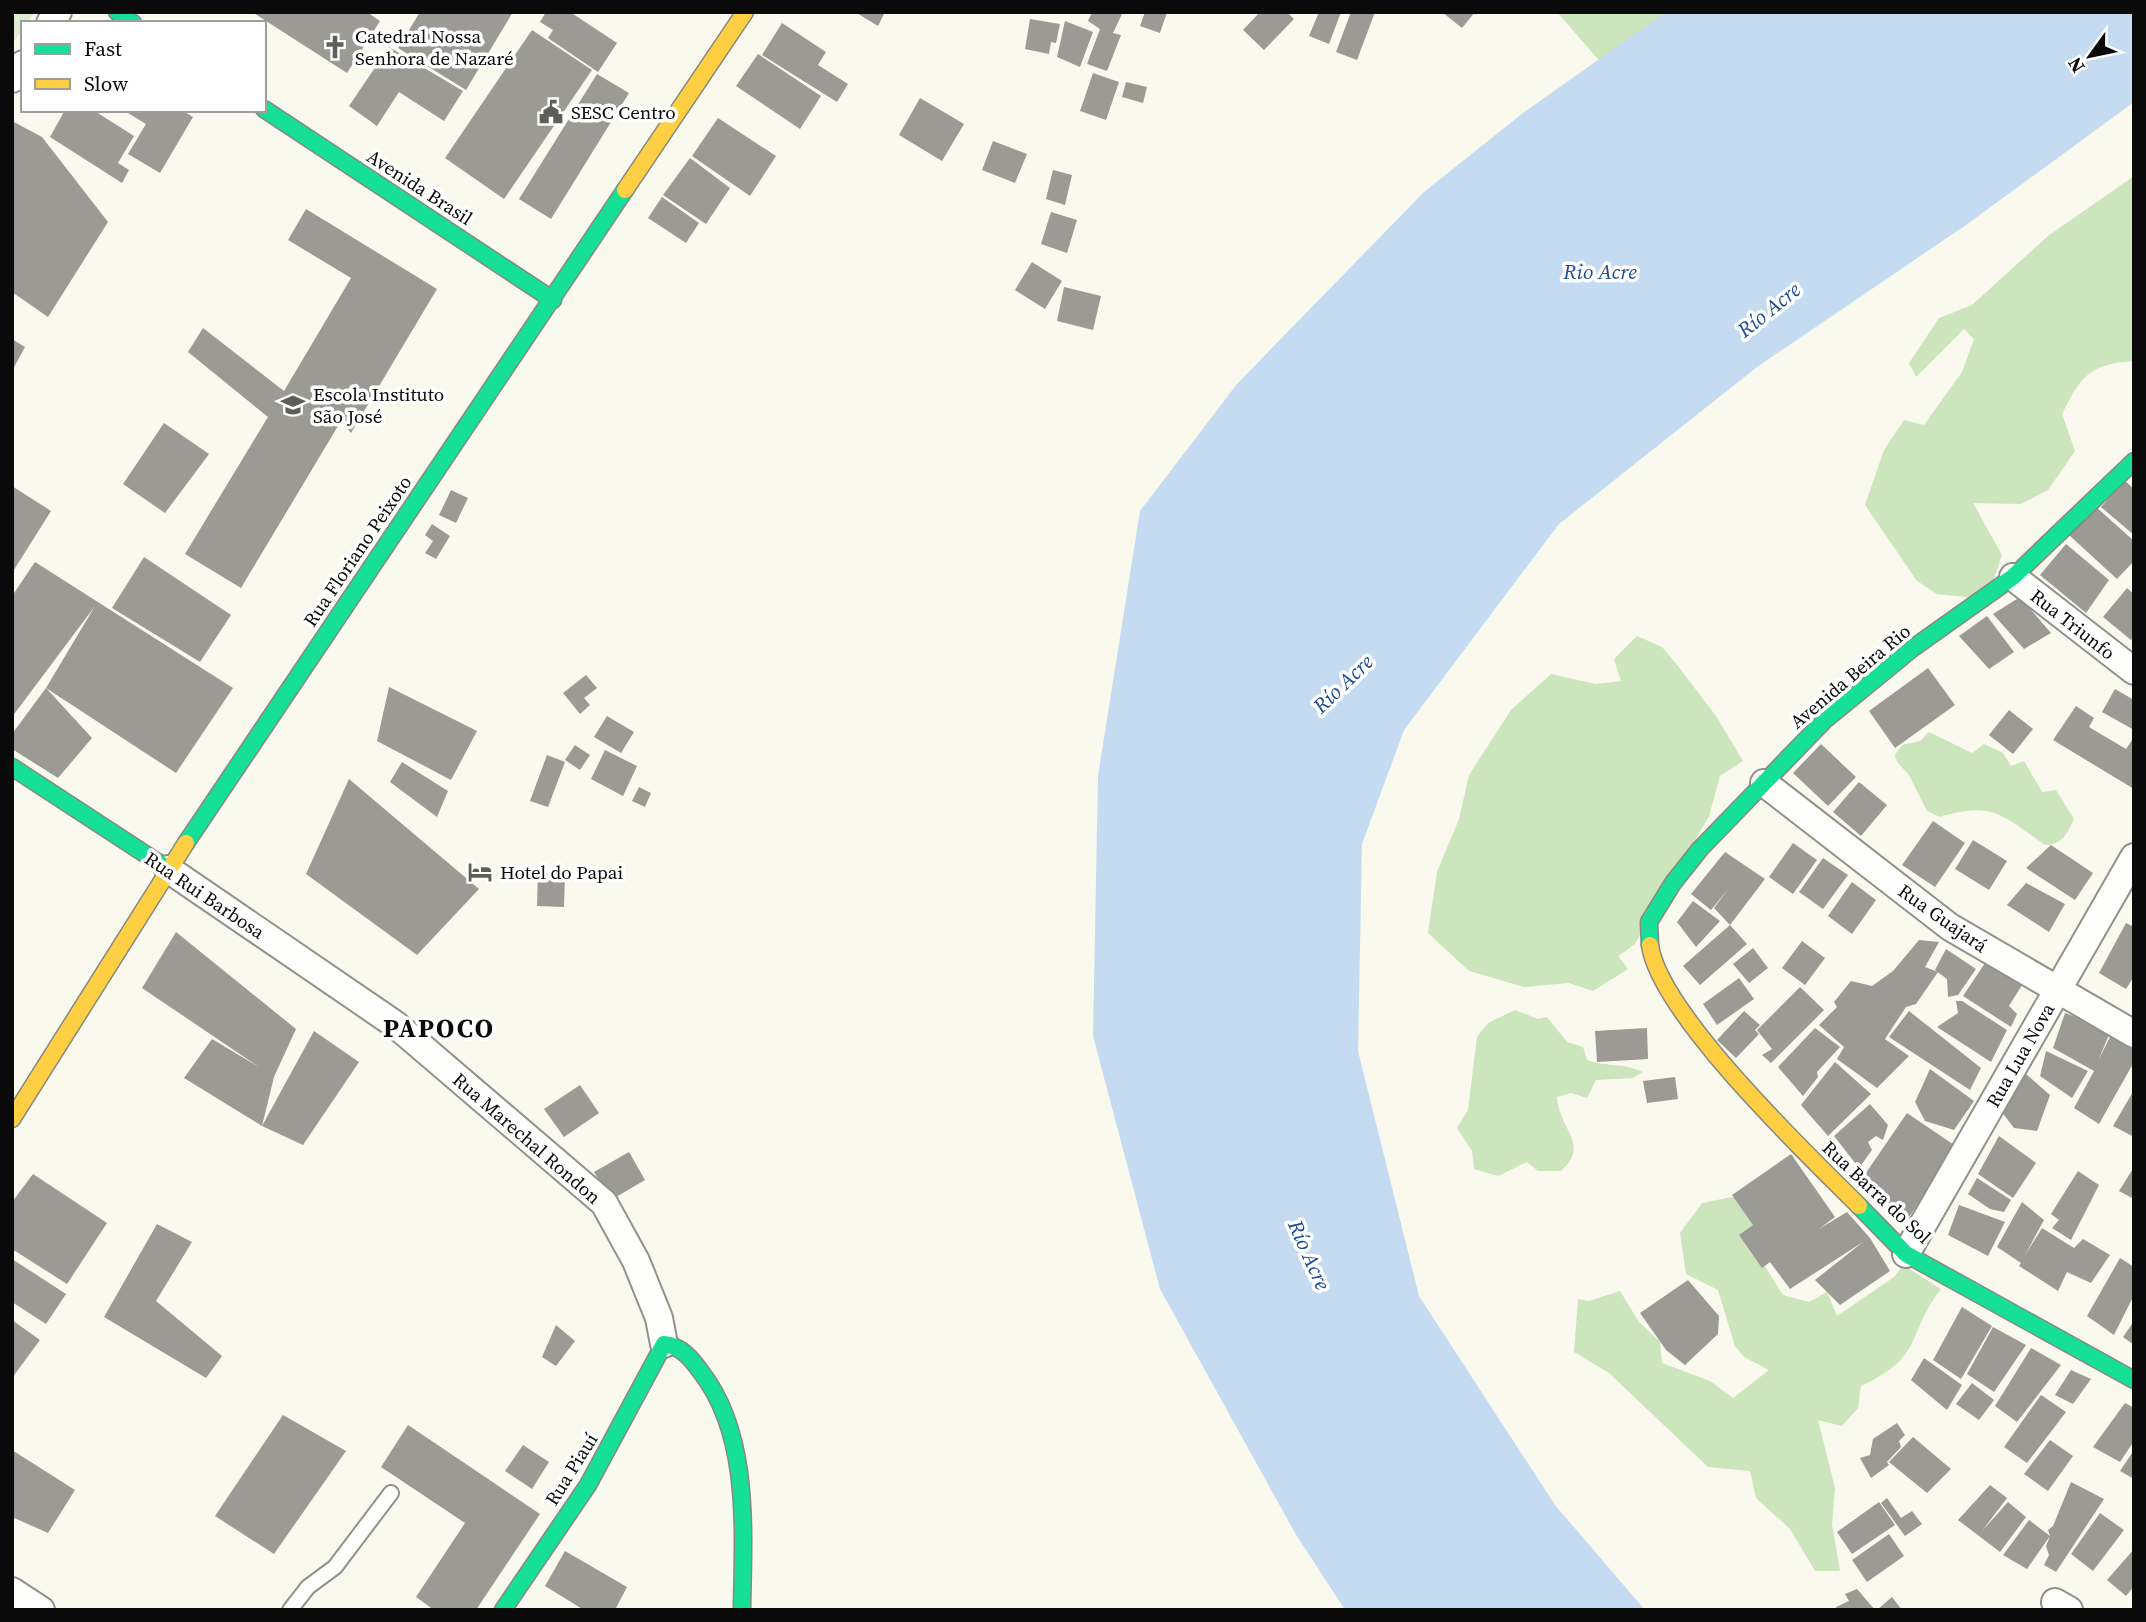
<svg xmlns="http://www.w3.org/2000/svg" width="2146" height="1622" font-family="'Source Serif 4',serif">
<rect width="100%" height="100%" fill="#f9f9ed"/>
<!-- green -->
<path fill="#ddefce" d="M12,12H35L27,23H23V29L12,44Z"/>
<!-- forest -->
<path fill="#cce5bc" d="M1557,12H1746L1617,81Z
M2134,176V361C2089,364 2081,376 2062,414L2075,451L2048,490L2021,504L1973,503L2002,555L1994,579L1977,598L1937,594L1917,581L1865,505L1884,450L1904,420L1924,425L1962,372L1974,339L1964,329L1916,377L1909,363L1939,318L1972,305L2048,236Z
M1637,636L1662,647L1678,666L1716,716L1743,761L1720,776L1709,816L1635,944L1618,956L1628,969L1593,991L1569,983L1524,987L1469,971L1428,933L1437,872L1459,819L1469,775L1511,710L1551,674L1596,684L1621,681L1614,659Z
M1929,732L1972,753L1984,744L2003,753L2011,766L2024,761L2042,792L2056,790L2074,819C2067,834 2063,844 2045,845C2002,815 1992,801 1940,817L1927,811L1909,775L1897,762L1895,755L1902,745L1920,741Z
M1515,1010L1538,1019L1547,1017L1567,1042L1583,1047L1587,1060C1607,1067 1624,1063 1643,1072L1633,1078L1596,1080L1587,1098L1571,1093L1557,1097C1559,1130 1591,1144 1561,1171H1538L1527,1162L1498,1176L1474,1169L1472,1151L1457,1128L1468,1110L1477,1037L1488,1023Z
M1742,1195L1763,1218L1758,1255L1783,1295L1809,1302L1827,1292L1837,1316L1894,1277L1903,1265L1941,1289C1905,1335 1926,1356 1861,1386L1858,1408L1842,1426L1818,1420L1835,1488L1832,1524L1840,1571H1815L1790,1529L1756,1498L1750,1471L1708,1467L1609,1373L1574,1352L1578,1299L1589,1301L1620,1291L1639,1322L1660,1342L1662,1363L1710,1381L1733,1398L1769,1370L1744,1357L1735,1346L1718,1290L1686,1274L1680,1233L1702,1203Z"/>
<!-- water -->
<path fill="#c5dbf1" d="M1666,12H2134V102L1966,225L1757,367L1559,524L1404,730L1362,844L1358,1051L1419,1296L1555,1505L1645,1610H1345L1295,1533L1160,1289L1093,1036L1098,776L1140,511L1237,384L1424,192L1523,113Z"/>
<!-- building -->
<path fill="#9b9a94" d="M252,12H367L380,21L347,73Z
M420,12H513L466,90L398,48Z
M546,12H570L617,43L598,72L548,38L553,30L540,22Z
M855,12H885L878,26Z
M1092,12H1123L1113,33L1121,35L1107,71L1087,64L1100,29L1088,21Z
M1145,12H1167L1160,33L1140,26Z
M1260,12H1287L1294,19L1264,50L1243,30Z
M1319,12H1341L1329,44L1309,36Z
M1351,12H1375L1357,60L1336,52Z
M1442,12H1475L1462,28Z
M1030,19L1060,24L1056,43L1051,42L1049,54L1025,49Z
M1065,21L1093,32L1080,67L1057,57Z
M782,23L826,52L818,65L848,84L837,102L762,55Z
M532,30L592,70L504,199L445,158Z
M389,47L463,91L444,121L399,92L377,126L349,106Z
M758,54L821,96L800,129L736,86Z
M1093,73L1119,82L1106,120L1080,111Z
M597,74L629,93L551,219L519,199Z
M1126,82L1147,87L1143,103L1122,97Z
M920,98L964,124L942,161L899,135Z
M65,110H93L134,136L118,163L129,170L122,183L50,137Z
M123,110H182L193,117L160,173L128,154L146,124Z
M718,118L776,156L750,196L692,156Z
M12,121L42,137L108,222L48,317L12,292Z
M993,141L1027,154L1015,183L982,170Z
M690,158L730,188L706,224L663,195Z
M1053,170L1072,175L1065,205L1046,199Z
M662,197L699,223L686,243L648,218Z
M306,209L437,289L351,433L341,421L241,588L185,554L268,417L188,352L203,328L284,391L351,278L288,240Z
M1051,212L1077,220L1067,253L1041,244Z
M1032,262L1062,281L1045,309L1015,290Z
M1064,287L1101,296L1093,330L1057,321Z
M12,339L25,347L12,371Z
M164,423L209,454L165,513L123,484Z
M2124,480L2134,489V535L2101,507Z
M12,486L51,511L12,573Z
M451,490L468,498L456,523L439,515Z
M2095,506L2134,541V561L2117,579L2069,535Z
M432,524L450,536L436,559L425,553L433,541L425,535Z
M2066,544L2109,580L2086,613L2040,575Z
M144,557L231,615L200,662L112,608Z
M35,562L233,688L176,773L46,688L95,606L12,717V596Z
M2127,588L2134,594V636L2131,640L2103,617Z
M2020,597L2051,633L2024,649L1993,614Z
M1987,616L2014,652L1989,669L1959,636Z
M1928,668L1955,705L1895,748L1869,711Z
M586,675L597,688L584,698L590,705L580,714L563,693Z
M389,687L477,731L451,780L377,741Z
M46,688L92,738L58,778L12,749V734Z
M2115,689L2134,700V730L2102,712Z
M2076,706L2094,718L2089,727L2126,749L2134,737V789L2053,740Z
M2009,710L2033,729L2013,754L1989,735Z
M607,716L634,732L621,753L594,737Z
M1821,744L1856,777L1828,806L1793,773Z
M575,745L590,755L580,770L565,760Z
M605,750L637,766L623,796L591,779Z
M547,755L565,762L548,807L530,801Z
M402,762L448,791L437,817L390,782Z
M349,779L479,889L417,955L306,874Z
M1859,782L1887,805L1861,836L1833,812Z
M639,787L651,793L645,807L632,801Z
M1933,821L1965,843L1935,887L1902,865Z
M1973,840L2007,861L1989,890L1955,869Z
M1793,843L1817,860L1793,894L1769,877Z
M2051,845L2093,873L2075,900L2026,868Z
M1725,852L1765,879L1730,925L1714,908L1729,888L1711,910L1691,894Z
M1823,858L1848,875L1823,909L1799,892Z
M538,872L565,874L564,907L537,906Z
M1852,882L1876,900L1852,934L1828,916Z
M2026,883L2065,904L2049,932L2007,905Z
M1693,901L1720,921L1696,947L1677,922Z
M2126,923L2134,927V976L2126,989L2099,973Z
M1730,925L1747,944L1700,985L1683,966Z
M176,932L296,1029L274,1077L262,1126L184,1078L212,1039L259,1067L142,988Z
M1919,940L1939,942L1925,967L1938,972L1916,1004L1906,1007L1885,1039L1909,1056L1877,1088L1837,1059L1844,1047L1819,1025L1837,1007L1834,1002L1851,981L1872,986L1893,971Z
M1802,941L1825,958L1805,985L1782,968Z
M1753,948L1768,968L1749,983L1733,964Z
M1946,949L1976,969L1958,995L1948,997L1947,979L1935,970Z
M1989,957L2027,977L2009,1006L2017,1014L2011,1027L1963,996Z
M1739,978L1754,999L1717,1025L1703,1004Z
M1800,987L1824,1010L1771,1063L1762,1055L1772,1049L1757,1030Z
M1956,1001H1962L2007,1030L1991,1062L1937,1027L1958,1013Z
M1744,1011L1760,1025L1755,1030L1759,1034L1736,1058L1717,1040Z
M1909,1011L1981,1068L1970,1090L1889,1037Z
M2065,1013L2111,1030L2098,1061L2111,1035L2134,1043V1062L2099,1124L2074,1108L2094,1071L2053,1048Z
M1647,1028L1648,1059L1597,1062L1595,1031Z
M1815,1028L1840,1047L1817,1072L1818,1077L1803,1096L1778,1067Z
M314,1031L359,1062L303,1145L262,1126Z
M2046,1051L2088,1071L2072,1098L2040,1076Z
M1835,1062L1871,1094L1828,1136L1801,1105Z
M1930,1069L1974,1101L1954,1130L1925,1121L1915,1102Z
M2026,1074L2050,1095L2037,1131L2014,1128L2001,1111Z
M1675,1077L1678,1099L1647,1103L1643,1081Z
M580,1085L599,1113L564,1137L544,1109Z
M2134,1090V1137L2113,1126Z
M1870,1104L1888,1125L1883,1140L1876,1136L1868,1142L1872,1150L1859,1168L1834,1136Z
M1907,1113L1957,1147L1909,1217L1859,1183Z
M1999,1136L2036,1163L2013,1198L1978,1174Z
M629,1152L645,1180L611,1200L594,1172Z
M1791,1154L1835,1217L1819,1229L1847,1212L1870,1238L1890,1271L1840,1305L1815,1280L1863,1242L1790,1289L1770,1262L1762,1268L1739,1235L1753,1225L1732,1195Z
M2134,1167V1199L2119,1191Z
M2078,1171L2099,1185L2071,1240L2052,1228L2059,1220L2051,1214Z
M33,1174L107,1223L67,1284L12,1249V1202Z
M1977,1178L2011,1200L2004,1212L1990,1209L1968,1194Z
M2022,1202L2044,1220L2025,1255L2042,1228L2074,1248L2083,1239L2110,1255L2091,1283L2067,1272L2058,1291L2019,1266L2021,1263L1997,1247Z
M1959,1205L2005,1222L1988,1256L1948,1235Z
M157,1224L192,1242L156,1301L222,1356L206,1378L104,1317Z
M2120,1258L2134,1267V1295L2114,1335L2087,1316Z
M12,1259L66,1294L46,1324L12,1302Z
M1688,1280L1719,1316L1718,1334L1685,1365L1666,1350L1640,1313Z
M1962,1307L1992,1326L1961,1379L1933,1360Z
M12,1320L40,1340L12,1378Z
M2134,1321V1345L2123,1337Z
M556,1325L575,1341L556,1366L542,1357Z
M1993,1327L2026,1345L1994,1392L1967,1374Z
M2031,1348L2061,1365L2017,1422L1995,1406Z
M1924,1358L1962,1385L1947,1410L1911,1380Z
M2071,1370L2091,1379L2073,1404L2055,1395Z
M1972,1383L1994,1400L1979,1420L1956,1404Z
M2041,1395L2066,1412L2027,1463L2004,1447Z
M2125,1403L2134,1408V1441L2120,1462L2093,1447Z
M283,1415L346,1451L274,1554L215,1516Z
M1897,1423L1905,1435L1899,1441L1901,1447L1887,1462L1889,1465L1871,1478L1860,1458L1870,1455L1873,1439Z
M408,1425L540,1514L476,1610H434L416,1597L465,1523L381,1467Z
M1913,1437L1951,1469L1927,1493L1889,1462Z
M2050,1440L2073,1456L2048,1491L2024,1474Z
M523,1445L549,1462L532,1489L505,1471Z
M12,1450L75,1490L48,1533L12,1517Z
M2134,1450V1479L2120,1471Z
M2071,1482L2104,1499L2056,1572L2044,1565L2049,1555L2046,1546L2050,1536L2048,1530L2053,1526Z
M1990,1485L2007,1498L1982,1531L2008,1502L2026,1517L2000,1552L1958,1520Z
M1887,1498L1901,1518L1912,1511L1922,1524L1905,1536L1881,1503Z
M1879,1502L1895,1525L1852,1554L1837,1532Z
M2100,1513L2124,1530L2093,1571L2071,1554Z
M2029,1520L2050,1536L2027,1569L2003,1555Z
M1889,1534L1904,1556L1867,1582L1852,1560Z
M2134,1549V1586L2126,1596L2107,1580Z
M565,1551L627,1587L615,1610H584L545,1586Z
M1857,1589L1875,1610H1838L1836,1607L1849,1601L1845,1594Z
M1892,1597L1902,1610H1877Z"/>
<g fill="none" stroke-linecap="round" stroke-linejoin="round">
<!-- lane casing -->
<g stroke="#92928c" stroke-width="18">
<path id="lane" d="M290,1610L308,1587L335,1567L391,1493"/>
</g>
<!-- street casing -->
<g stroke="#92928c" stroke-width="30">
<path id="street" d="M50,23L58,12
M12,79L23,64
M2013,577L2134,671
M1764,783L1950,927L2134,1034
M168,869L396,1025L604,1203L636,1261L659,1318L664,1344
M1906,1254L2134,857
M12,1591L41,1610
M2055,1602L2069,1610"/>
</g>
<!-- fast casing -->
<g stroke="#888883" stroke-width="19">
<path id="fast" d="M117,12L133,23
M264,109L553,300
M12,767L168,869
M186,843L625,190
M1650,945L1649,922L1673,883L1700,849L1825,720L1913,648L2013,577L2134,461
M1859,1206L1906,1254L2134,1380
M503,1610L588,1485L664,1344C681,1346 691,1358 701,1372C751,1436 743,1533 742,1610"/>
</g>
<!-- slow casing -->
<g stroke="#888883" stroke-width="19">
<path id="slow" d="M625,190L745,12
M1650,945C1659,1013 1807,1154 1859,1206
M12,1119L186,843"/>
</g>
<!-- lane -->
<use href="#lane" stroke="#fefefc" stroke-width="14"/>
<!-- street -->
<use href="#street" stroke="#fefefc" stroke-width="26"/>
<!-- fast -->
<use href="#fast" stroke="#16e098" stroke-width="16"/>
<!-- slow -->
<use href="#slow" stroke="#ffcf43" stroke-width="16"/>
</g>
<!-- icons -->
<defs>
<g id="church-bare" transform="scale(1.89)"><path d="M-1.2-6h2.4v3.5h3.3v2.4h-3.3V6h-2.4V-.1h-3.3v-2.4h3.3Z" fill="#5e5e59" stroke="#fff" stroke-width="2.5" paint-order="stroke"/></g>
<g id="civic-bare" transform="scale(1.89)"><path d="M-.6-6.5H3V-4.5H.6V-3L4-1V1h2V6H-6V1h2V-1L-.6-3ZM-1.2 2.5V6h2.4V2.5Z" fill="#5e5e59" stroke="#fff" stroke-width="2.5" paint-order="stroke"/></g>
<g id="school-bare" transform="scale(1.89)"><path d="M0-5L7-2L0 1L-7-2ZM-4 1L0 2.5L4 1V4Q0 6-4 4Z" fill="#5e5e59" stroke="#fff" stroke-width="2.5" paint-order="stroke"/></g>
<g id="hotel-bare" transform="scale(1.89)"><path d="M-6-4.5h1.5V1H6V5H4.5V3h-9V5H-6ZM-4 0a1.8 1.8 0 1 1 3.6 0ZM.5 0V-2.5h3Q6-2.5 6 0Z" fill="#5e5e59" stroke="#fff" stroke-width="2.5" paint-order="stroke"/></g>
</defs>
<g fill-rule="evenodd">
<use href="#church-bare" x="335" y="47"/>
<use href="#civic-bare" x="551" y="112"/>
<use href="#school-bare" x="293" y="405"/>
<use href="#hotel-bare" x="480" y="872"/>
</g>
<g text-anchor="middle" stroke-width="7" stroke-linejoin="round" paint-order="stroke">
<!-- poi labels -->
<g font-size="19" fill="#0a0a0a" stroke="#fff" text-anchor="start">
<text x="355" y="43">Catedral Nossa<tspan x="355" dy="22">Senhora de Nazaré</tspan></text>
<text x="571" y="119">SESC Centro</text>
<text x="313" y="401">Escola Instituto<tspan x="313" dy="22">São José</tspan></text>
<text x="500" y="879">Hotel do Papai</text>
</g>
<!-- street labels -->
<g font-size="19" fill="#0a0a0a" stroke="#fff">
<text transform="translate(420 187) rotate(33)" y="7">Avenida Brasil</text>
<text transform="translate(357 551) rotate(-56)" y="7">Rua Floriano Peixoto</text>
<text transform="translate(2073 624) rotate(38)" y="7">Rua Triunfo</text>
<text transform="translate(1850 676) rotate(-40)" y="7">Avenida Beira Rio</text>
<text transform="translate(205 895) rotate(34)" y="7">Rua Rui Barbosa</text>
<text transform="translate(1943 918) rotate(35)" y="7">Rua Guajará</text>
<text transform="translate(2020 1055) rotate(-60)" y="7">Rua Lua Nova</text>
<text transform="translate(527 1138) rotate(41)" y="7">Rua Marechal Rondon</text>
<text transform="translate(1877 1192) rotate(43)" y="7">Rua Barra do Sol</text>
<text transform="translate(571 1469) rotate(-58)" y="7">Rua Piauí</text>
</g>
<!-- water labels -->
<g font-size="21" font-style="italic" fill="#1b4b94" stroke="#fff">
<text x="1600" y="279">Rio Acre</text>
<text transform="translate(1769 310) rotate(-39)" y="7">Río Acre</text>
<text transform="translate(1343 684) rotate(-44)" y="7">Río Acre</text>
<text transform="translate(1309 1255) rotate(66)" y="7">Río Acre</text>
</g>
<!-- district labels -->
<g font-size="26" font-weight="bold" letter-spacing="2" fill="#0a0a0a" stroke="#fff">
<text x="439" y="1037">PAPOCO</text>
</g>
</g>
<!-- border -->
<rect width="2146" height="1622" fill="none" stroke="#0a0a0a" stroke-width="28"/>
<!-- legend -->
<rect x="21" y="21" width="245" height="91" fill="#ffffff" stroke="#9d9d9d" stroke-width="2"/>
<rect x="35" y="44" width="35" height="10" fill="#16e098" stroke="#9d9d9d" stroke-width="2"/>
<text x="84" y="56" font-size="21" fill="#0a0a0a">Fast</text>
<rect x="35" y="79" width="35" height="10" fill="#ffcf43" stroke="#9d9d9d" stroke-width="2"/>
<text x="84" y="91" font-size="21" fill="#0a0a0a">Slow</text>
<!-- north arrow -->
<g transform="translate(2090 56) rotate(237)" stroke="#ffffff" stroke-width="5" paint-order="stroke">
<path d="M0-5L12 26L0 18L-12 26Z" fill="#0a0a0a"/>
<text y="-10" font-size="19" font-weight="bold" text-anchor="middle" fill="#0a0a0a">N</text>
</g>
</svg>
